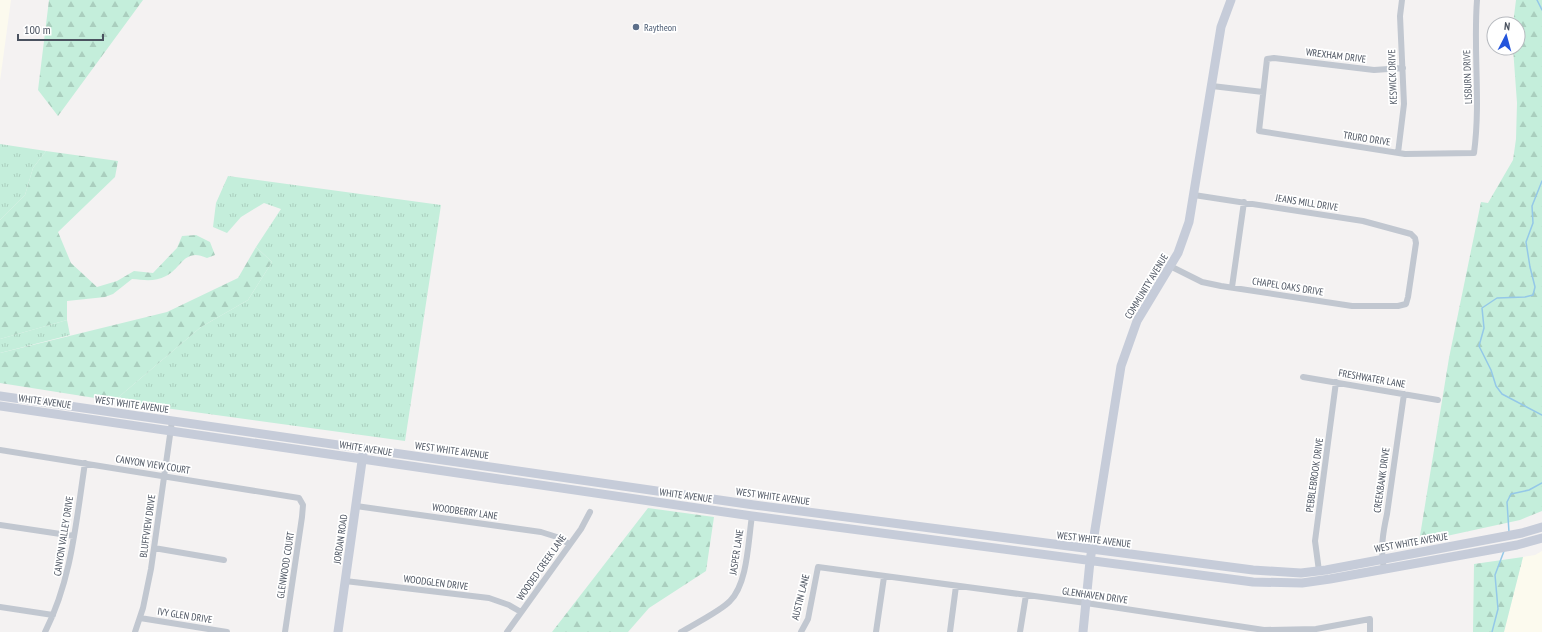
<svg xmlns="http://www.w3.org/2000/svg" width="1542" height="632" font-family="'PT Sans Narrow',sans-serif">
<defs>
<pattern id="grass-tufts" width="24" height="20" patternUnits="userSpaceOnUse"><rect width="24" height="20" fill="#c4eedb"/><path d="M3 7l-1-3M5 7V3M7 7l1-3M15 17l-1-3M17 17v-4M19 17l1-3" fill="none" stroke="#aacebe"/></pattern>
<pattern id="forest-firs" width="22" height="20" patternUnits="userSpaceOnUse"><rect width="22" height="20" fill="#c4eedb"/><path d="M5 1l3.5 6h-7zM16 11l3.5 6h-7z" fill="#aacebe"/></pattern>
</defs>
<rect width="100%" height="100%" fill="#f4f2f2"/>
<!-- commercial -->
<path fill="#fcfaee" d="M0,0H11L0,81Z
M1542,551V632H1504L1523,557L1535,555Z"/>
<!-- grass -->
<path fill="url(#grass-tufts)" d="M0,144L46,151L33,168L25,195L0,220Z
M228,176L441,205L405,441L114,401L201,327L248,300L272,262L256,247L281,209L264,203L241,217L227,233L213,227L216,203Z
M67,320L70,335L0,353V339Z"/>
<!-- forest -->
<path fill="url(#forest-firs)" d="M49,0H143L58,116L38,90Z
M1516,0H1542V511L1520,520L1419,542L1449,358L1481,202L1488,203L1513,160L1516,139L1517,103L1513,48H1518V24H1513Z
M46,151L118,161L115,177L58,232L71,263L97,287L117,281L134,271L153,273L177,248L182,236L196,235L210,242L215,255L207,258C184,247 182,268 166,276C155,282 144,280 132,279L113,294L105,297L67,301V320L0,339V220L25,195L33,168Z
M256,247L272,262L248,300L201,327L114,401L0,383V353L167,312L238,278Z
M648,508L714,517L706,571L649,608L628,632H552Z
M1523,557L1504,632H1473L1474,564Z"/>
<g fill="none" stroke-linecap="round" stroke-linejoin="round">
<!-- stream -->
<path stroke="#94c8e8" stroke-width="1.5" d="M1537,0L1542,10
M1542,181L1532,206L1533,223L1526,242L1530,267L1535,287L1533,295L1525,297L1497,298L1482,308L1484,328L1479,346L1491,370L1496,386L1502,394L1542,415
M1509,532L1507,502L1511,494L1529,490L1542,483
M1492,632L1498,609L1495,575L1504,551"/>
<!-- street -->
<path stroke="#c1c7d0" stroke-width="6" d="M1403,68L1374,70L1274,58L1267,59L1259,131L1405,154L1474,153C1481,100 1473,52 1477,0
M1212,86L1263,92
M1398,153L1404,104L1400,16L1402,0
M1170,266L1202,282L1221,286L1352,306H1398L1406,304L1408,297L1416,243L1415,238L1411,234L1363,221L1194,195
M1232,287L1244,202
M1303,377L1438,400
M0,450L299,498L303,505L302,517L285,632
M356,506L541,532L560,538L569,544
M0,525L74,536
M154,548L224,560
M1384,569C1380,550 1383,532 1387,514L1404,394
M1319,571L1315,541L1336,382
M345,581L489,598L509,605L521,612
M0,607L53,615
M140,618L227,632
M45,632C72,579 76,521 85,463
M135,632L143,608L151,569L172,421
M507,632L581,529L590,512
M681,632C693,625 722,610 730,601C748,583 748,541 752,516
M801,632L808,619L818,567L1086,603L1264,630L1316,629L1370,619V632
M876,632L884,577
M950,632L956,586
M1020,632L1026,595"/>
<!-- secondary -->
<path stroke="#c6ccd9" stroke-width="9" d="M0,396L754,505L1253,570L1301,573L1326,570L1522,533L1542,527
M0,406L752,516L1253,582L1302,583L1330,579L1517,545L1542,538
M338,632L363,454
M1083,632L1090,561L1121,366L1137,321L1178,253L1189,222L1221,27L1231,0"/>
</g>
<!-- markers -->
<circle fill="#5c6f8a" stroke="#fff" stroke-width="1.5" cx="636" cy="27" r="4"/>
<g text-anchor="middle" stroke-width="3.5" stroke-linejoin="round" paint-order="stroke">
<!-- service labels -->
<g font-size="10" fill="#4e5e75" stroke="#fff" text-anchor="start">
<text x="644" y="31">Raytheon</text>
</g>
<!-- street labels -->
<g font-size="10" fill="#4a525f" stroke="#fff">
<text transform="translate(1336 55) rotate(7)" y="4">WREXHAM DRIVE</text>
<text transform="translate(1392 77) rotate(-92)" y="4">KESWICK DRIVE</text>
<text transform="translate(1467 77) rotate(-92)" y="4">LISBURN DRIVE</text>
<text transform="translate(1367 138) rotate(9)" y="4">TRURO DRIVE</text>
<text transform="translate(1307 202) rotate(9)" y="4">JEANS MILL DRIVE</text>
<text transform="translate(1146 286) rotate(-59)" y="4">COMMUNITY AVENUE</text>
<text transform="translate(1288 286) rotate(9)" y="4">CHAPEL OAKS DRIVE</text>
<text transform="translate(1372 378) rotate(10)" y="4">FRESHWATER LANE</text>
<text transform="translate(45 401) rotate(8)" y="4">WHITE AVENUE</text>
<text transform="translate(132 404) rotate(8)" y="4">WEST WHITE AVENUE</text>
<text transform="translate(366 448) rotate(9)" y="4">WHITE AVENUE</text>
<text transform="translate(452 450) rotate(8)" y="4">WEST WHITE AVENUE</text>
<text transform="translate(153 464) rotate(9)" y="4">CANYON VIEW COURT</text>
<text transform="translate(1314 475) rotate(-82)" y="4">PEBBLEBROOK DRIVE</text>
<text transform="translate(1381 480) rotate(-82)" y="4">CREEKBANK DRIVE</text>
<text transform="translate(686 495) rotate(8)" y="4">WHITE AVENUE</text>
<text transform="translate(773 496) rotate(8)" y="4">WEST WHITE AVENUE</text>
<text transform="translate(465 511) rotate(8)" y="4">WOODBERRY LANE</text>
<text transform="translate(147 526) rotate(-82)" y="4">BLUFFVIEW DRIVE</text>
<text transform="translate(63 536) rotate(-81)" y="4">CANYON VALLEY DRIVE</text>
<text transform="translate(340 539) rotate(-82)" y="4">JORDAN ROAD</text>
<text transform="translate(1094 539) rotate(7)" y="4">WEST WHITE AVENUE</text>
<text transform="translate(1411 542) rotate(-10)" y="4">WEST WHITE AVENUE</text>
<text transform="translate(736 552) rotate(-81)" y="4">JASPER LANE</text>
<text transform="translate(285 565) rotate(-81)" y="4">GLENWOOD COURT</text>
<text transform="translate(541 567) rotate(-55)" y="4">WOODED CREEK LANE</text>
<text transform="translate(436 582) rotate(7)" y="4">WOODGLEN DRIVE</text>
<text transform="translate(1095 595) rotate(8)" y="4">GLENHAVEN DRIVE</text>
<text transform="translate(800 597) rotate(-76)" y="4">AUSTIN LANE</text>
<text transform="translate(185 615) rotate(9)" y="4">IVY GLEN DRIVE</text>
</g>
</g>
<!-- north arrow -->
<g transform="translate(1506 36) rotate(6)"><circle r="19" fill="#ffffff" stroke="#b7babf"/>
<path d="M0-3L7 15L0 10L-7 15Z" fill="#2455dc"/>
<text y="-6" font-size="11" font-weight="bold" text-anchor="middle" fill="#4a525f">N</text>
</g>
<!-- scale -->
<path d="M18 34v6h85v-6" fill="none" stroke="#4a525f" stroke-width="2"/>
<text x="24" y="34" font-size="12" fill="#4a525f" stroke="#ffffff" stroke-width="3" paint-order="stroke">100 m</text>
</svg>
